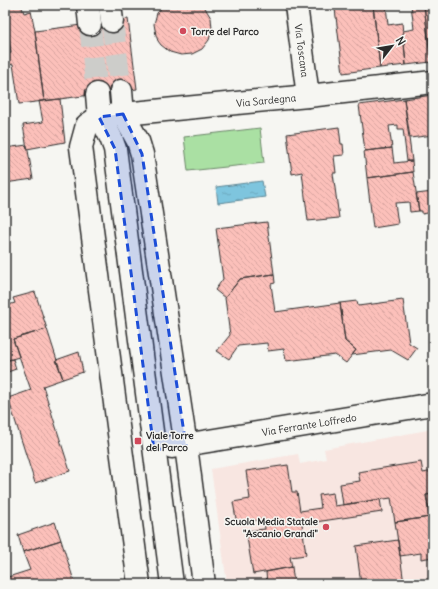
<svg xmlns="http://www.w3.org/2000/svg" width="438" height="589" font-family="Delius,sans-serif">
<defs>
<pattern id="water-ripples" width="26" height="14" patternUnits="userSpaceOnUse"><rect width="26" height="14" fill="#7ec5de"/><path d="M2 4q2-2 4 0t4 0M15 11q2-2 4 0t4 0" fill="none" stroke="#6da9bf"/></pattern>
<pattern id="building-back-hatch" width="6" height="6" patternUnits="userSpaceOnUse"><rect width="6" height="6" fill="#fcc0ba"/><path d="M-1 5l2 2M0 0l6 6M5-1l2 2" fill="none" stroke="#d8a5a0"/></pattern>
</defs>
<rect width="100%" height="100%" fill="#f6f6f2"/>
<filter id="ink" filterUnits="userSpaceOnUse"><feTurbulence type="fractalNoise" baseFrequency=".025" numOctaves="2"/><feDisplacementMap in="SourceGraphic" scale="8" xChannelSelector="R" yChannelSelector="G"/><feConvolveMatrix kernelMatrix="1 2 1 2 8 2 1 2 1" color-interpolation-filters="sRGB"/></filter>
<g filter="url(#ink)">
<!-- built -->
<path fill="#f8e6e1" d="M433,429V584H227L211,469L298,454L300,464L326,459L324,449Z"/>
<!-- pitch -->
<path fill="#aae0a3" stroke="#6a8667" d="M260,128L264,163L188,171L184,137Z"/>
<!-- water -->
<path fill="url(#water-ripples)" stroke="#5d8796" d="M262,181L265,197L218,203L216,187Z"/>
<!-- building -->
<path fill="url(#building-back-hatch)" stroke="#2b2b2b" d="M10,5H21L24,13L31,11L35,31L44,101L19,104L13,64L5,66V54L11,53L8,34L5,35V7Z
M164,5H203L205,8L211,18L212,29L209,40L202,49L192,54L181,55L170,52L161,45L158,41L156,35L154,24L157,13Z
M335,5H362V6L335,9Z
M367,5H373L380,68L343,73L335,9Z
M373,5H386L388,25L402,23L406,65L380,68Z
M411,5H424L431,62L406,65L403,31L414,29Z
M424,5H433V62H431Z
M128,19L137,89L44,101L35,31Z
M433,95V135L410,138L404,99Z
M60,99L65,142L27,149L23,125L43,122L39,101Z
M404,99L412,161H407L403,129H398V125L389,126L392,148L365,151L359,105Z
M339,127L341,144H343L344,155L334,156L336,173H333L339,218L308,221L302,172L292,174L287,134Z
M27,145L33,179L5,183V148Z
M392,148L394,163L412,161L413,172L367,178L364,151Z
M413,172L419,211L410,212L409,202L395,203L398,224L373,228L367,178Z
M433,192V212L422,214V211H419L416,194Z
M267,222L274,274L240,279L225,298L215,290L223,279L216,228Z
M274,274L275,283L271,284L275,312L340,303L345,341L356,350L346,363L335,355L286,361L284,349L268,351L267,343L238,346L229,359L217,351L230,335L225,298L240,279Z
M35,292L47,329L13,339L19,357L5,361V306L15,303L13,298Z
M403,300L409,343L417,348L408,360L391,350L352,355L356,350L345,341L340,303L357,301L358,306Z
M47,329L63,379L43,386L70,471L35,483L8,398L31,390L13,339Z
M79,352L83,372L63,379L56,360Z
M13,359L16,369L5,373V361Z
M421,462L423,473L433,471V494L426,495L430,517L395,522L391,498L343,505L340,484L360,481L358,472Z
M288,465L292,492H297L300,511L321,508L319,495L333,493L335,506L380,499L382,512L302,524L306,555L290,557L292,567L253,574L246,531L265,529L264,519L237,524L233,502L250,499L246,471Z
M433,494V557L421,559V553L400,556L395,522L430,517L426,495Z
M55,522L61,540L23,552L18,535Z
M61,540L75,584H5V578L30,570L23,552Z
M398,540L404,584H361L356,546Z
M292,567L294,584H267L266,572Z"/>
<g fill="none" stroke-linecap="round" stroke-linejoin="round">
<!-- minor-tunnel -->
<path stroke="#cdcdca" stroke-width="22" stroke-dasharray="22 11" stroke-linecap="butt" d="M112,21L121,91
M90,24L97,94"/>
<!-- minor casing -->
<g stroke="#2b2b2b" stroke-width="25">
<g id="minor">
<path d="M88,5L90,24"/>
<path d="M110,5L112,21"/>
<path id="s1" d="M296,5L308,96"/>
<path d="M121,91L123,114L138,141L142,154L186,446L204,584"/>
<path d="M97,94L99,117L105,126L111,138L115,149L172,584"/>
<path id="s2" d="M172,447L433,404"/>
<path id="s3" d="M139,584L81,147L87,125L99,117L134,113L308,96L433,82"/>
</g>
</g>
<!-- minor -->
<use href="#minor" stroke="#f6f6f2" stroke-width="22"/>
</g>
</g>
<!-- marked area -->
<path fill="#1d4ed8" fill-opacity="0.2" stroke="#1d4ed8" stroke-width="3" stroke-dasharray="8 5" stroke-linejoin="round" d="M123,114L142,154L186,446L154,450L115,149L99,117Z"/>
<!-- markers -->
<g fill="#d1495b" stroke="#f6f6f2" stroke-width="1.5">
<circle cx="183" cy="31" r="4"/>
<rect x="134" y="437" width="8" height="8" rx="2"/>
<circle cx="326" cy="527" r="4"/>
</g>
<g text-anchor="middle" stroke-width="3" stroke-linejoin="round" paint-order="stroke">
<!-- poi labels -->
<g font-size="10" font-weight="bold" fill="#2b2b2b" stroke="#f6f6f2" text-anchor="start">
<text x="191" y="35">Torre del Parco</text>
<text x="146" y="439">Viale Torre<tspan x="146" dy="12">del Parco</tspan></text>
<text x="318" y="525" text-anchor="end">Scuola Media Statale<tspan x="318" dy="12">"Ascanio Grandi"</tspan></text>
</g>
<!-- street labels -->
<g font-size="10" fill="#2b2b2b" stroke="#f6f6f2">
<text dy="4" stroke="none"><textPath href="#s1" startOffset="46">Via Toscana</textPath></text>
<text dy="4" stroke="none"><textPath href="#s3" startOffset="646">Via Sardegna</textPath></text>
<text dy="4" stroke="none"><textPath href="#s2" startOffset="139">Via Ferrante Loffredo</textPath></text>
</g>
</g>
<!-- margin -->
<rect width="438" height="589" fill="none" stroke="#f6f6f2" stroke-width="20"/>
<rect x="10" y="10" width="418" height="569" fill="none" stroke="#2b2b2b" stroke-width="1.5" filter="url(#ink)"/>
<!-- north arrow -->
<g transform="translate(392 46) rotate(59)" stroke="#f6f6f2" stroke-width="3" paint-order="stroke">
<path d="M0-3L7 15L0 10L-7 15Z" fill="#2b2b2b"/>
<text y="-6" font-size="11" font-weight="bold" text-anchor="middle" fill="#2b2b2b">N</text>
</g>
</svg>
